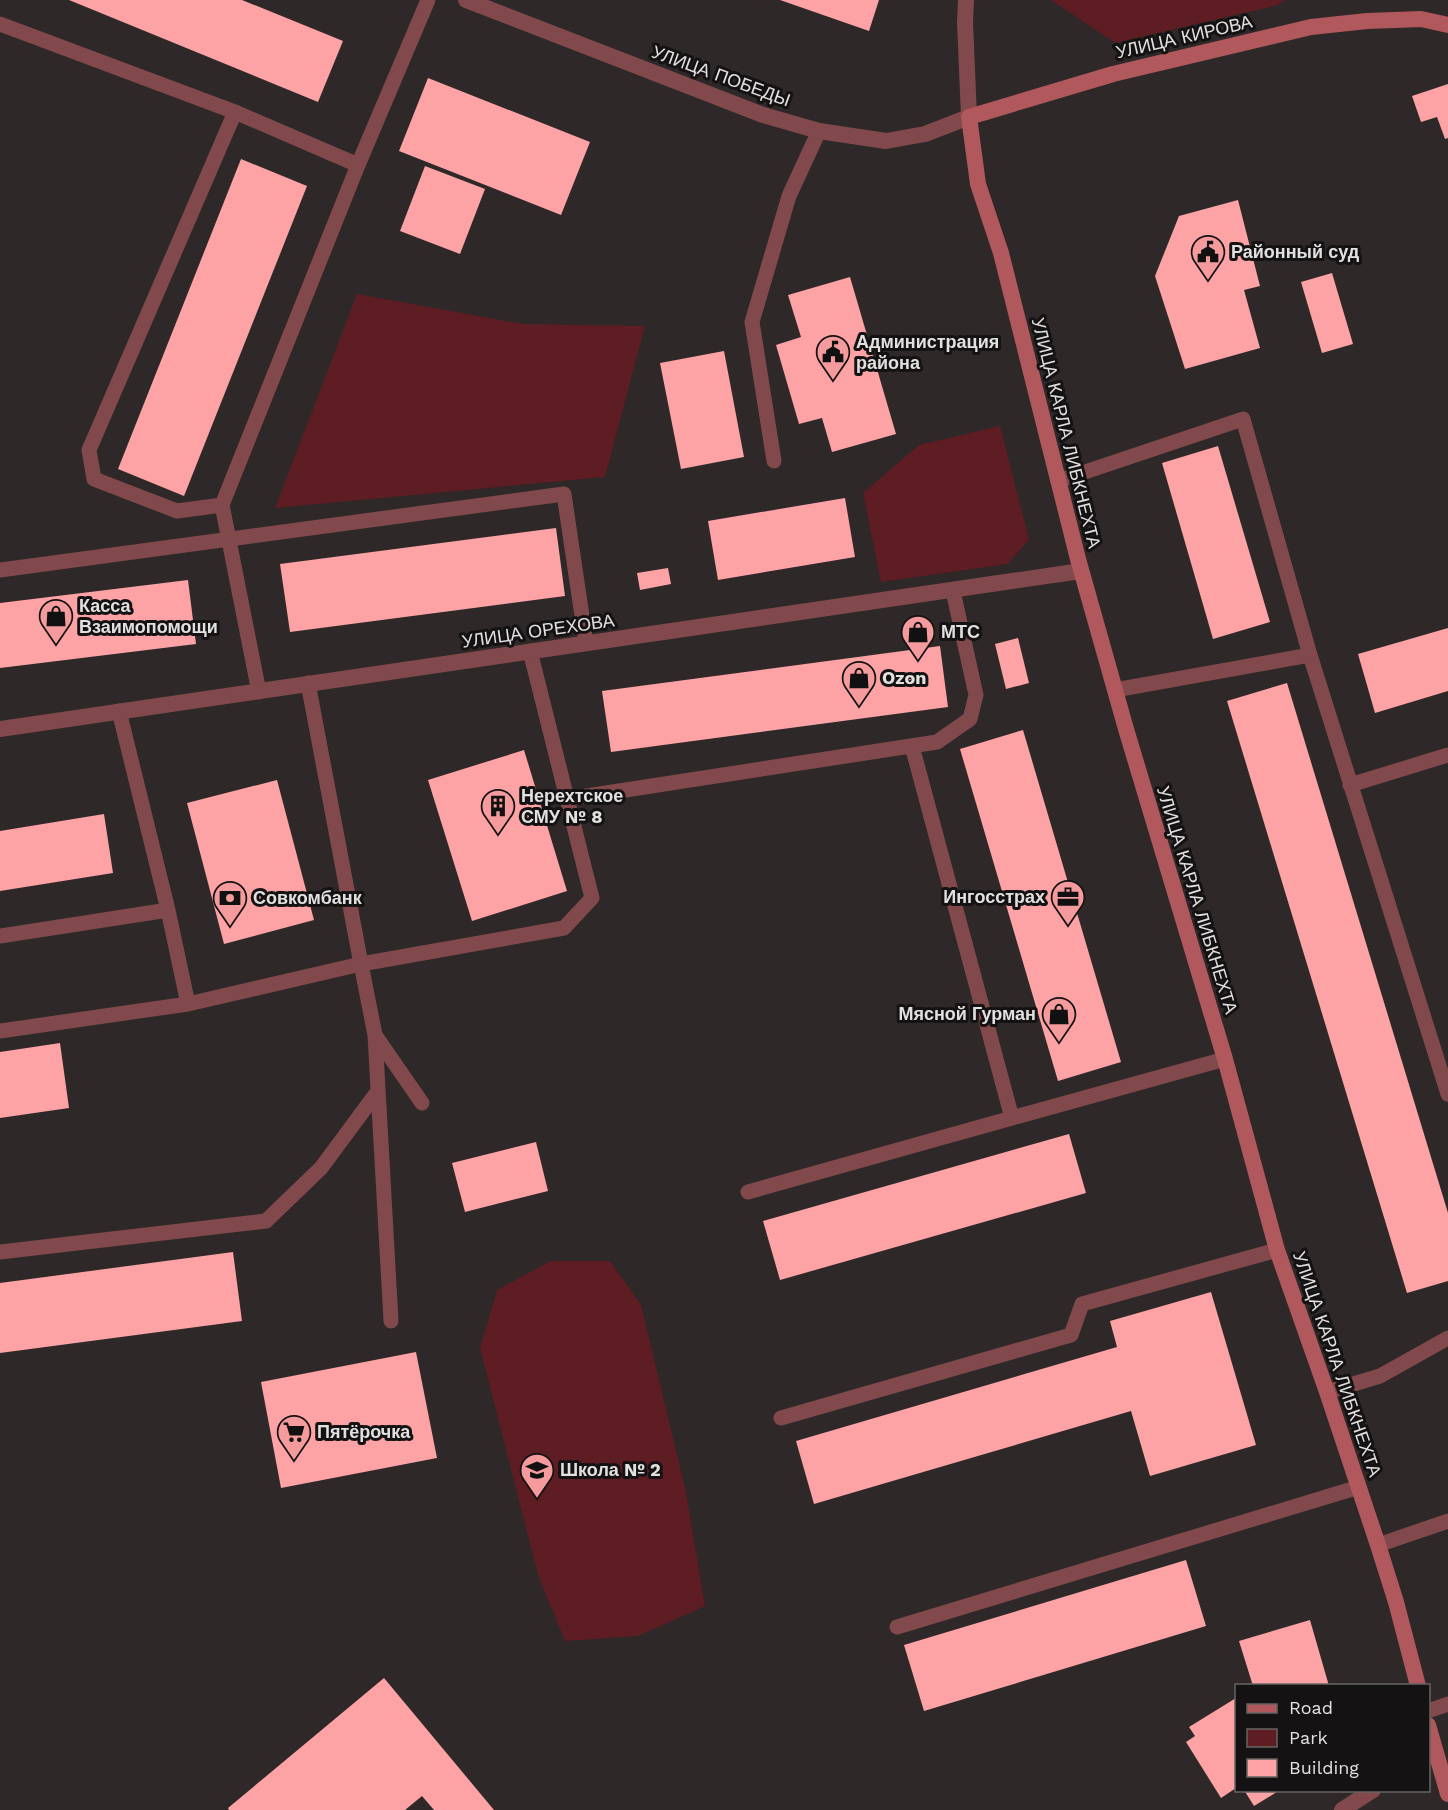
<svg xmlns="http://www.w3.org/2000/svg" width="1448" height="1810" font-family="'Work Sans',sans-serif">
<rect width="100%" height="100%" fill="#2e2828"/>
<!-- green -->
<path fill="#5d1d23" d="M1051,0H1285L1278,5L1115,43Z
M357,294L523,324L645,326L605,477L275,508Z
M1000,426L1029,539L1008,564L881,582L863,493L919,445Z
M551,1261H610L641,1305L686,1492L705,1606L638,1636L565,1641L538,1575L480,1348L497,1290Z"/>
<!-- building -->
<path fill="#fea3a5" d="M69,0H242L343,41L318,102Z
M780,0H879L869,31Z
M428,78L590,142L561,215L399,151Z
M1448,84V138L1445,139L1437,117L1421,122L1412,96Z
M241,159L307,186L184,496L118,469Z
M425,166L485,189L460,254L400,231Z
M1238,200L1260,286L1244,290L1260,348L1185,369L1155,276L1179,216Z
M1332,273L1353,344L1322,353L1301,282Z
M850,277L896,434L832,452L822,418L799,424L776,345L801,337L788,295Z
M724,351L744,457L681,469L660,363Z
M1218,446L1270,622L1213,639L1162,463Z
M845,498L855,557L718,580L708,521Z
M556,528L565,596L290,632L280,564Z
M668,568L671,584L640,590L637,573Z
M188,580L196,644L0,668V603Z
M1448,628V691L1375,713L1358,654Z
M1018,638L1029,683L1006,689L995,644Z
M940,646L948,707L611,752L602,691Z
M1287,683L1448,1213V1281L1407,1293L1227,701Z
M1023,730L1121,1062L1058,1081L960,749Z
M524,750L567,891L472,921L428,780Z
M277,780L314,920L224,944L187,803Z
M104,814L113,873L0,891V831Z
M60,1043L69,1108L0,1118V1052Z
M1069,1134L1086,1193L780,1280L763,1221Z
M536,1142L548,1191L465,1212L452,1163Z
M233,1252L242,1321L0,1353V1283Z
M1211,1292L1256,1445L1150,1476L1131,1411L814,1504L796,1441L1117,1347L1110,1321Z
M416,1352L437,1458L281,1488L261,1382Z
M1186,1560L1206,1626L924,1711L904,1645Z
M1310,1620L1329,1686H1253L1239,1641Z
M384,1678L494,1810H434L422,1796L405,1810H229L228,1808Z
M1236,1698V1788L1221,1798L1186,1742L1195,1736L1189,1727Z
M1244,1790H1280L1254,1806Z"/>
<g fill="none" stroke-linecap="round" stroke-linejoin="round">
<!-- service -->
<path stroke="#81494b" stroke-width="15" d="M0,24L235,112L358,165L428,0
M235,112L89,450L94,479L177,511L222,505L259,692
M774,461L752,322L789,196L819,131
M1058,481L1243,419L1310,655
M222,505L358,165
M0,570L564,494L586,643
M1115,690L1310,655L1448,1094
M119,711L168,910L188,1004L361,964L308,683
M912,746L1012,1118L1225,1059
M1350,785L1448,755
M567,799L937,742L970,719L976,695L953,591
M0,936L168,910
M0,1031L188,1004
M375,1035L391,1321
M422,1103L375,1035L361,964L564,928L592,898L530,651
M748,1192L1012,1118
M0,1252L266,1221L321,1168L378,1091
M1327,1392L1380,1376L1448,1338
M781,1418L1071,1335L1082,1304L1277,1250
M1378,1545L1448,1521
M897,1627L1359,1487
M1428,1711L1448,1704"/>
<!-- minor -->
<path stroke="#81494b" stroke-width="16" d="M1342,1810L1373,1790"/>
<!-- tertiary -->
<path stroke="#81494b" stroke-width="16" d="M466,0L763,115L819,131L886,141L925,134L969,117L965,22L966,0
M0,729L1081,571"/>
<!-- secondary -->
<path stroke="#b0585c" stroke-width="16" d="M1418,1686L1396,1602L1378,1545L1327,1392L1277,1250L1225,1059L1126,729L1078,559L1001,253L978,184L969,117L1113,74L1311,27L1367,21L1421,19L1448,25
M1428,1725L1448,1794"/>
</g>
<!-- icons -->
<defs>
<g id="civic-pin" transform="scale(1.725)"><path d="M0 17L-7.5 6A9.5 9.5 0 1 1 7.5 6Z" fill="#f59b9d" stroke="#141212"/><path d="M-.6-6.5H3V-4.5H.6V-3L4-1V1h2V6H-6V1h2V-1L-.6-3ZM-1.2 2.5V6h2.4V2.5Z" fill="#111"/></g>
<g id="shop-pin" transform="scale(1.725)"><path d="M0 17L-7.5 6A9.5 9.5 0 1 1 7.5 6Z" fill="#f59b9d" stroke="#141212"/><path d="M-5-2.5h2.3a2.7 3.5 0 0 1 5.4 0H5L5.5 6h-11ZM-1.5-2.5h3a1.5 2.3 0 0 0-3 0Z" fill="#111"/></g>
<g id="building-pin" transform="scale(1.725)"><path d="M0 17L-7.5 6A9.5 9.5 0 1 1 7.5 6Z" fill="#f59b9d" stroke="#141212"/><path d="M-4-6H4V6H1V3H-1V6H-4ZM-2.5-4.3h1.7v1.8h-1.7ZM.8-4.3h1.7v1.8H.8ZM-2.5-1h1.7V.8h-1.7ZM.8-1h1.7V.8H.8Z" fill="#111"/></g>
<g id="office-pin" transform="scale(1.725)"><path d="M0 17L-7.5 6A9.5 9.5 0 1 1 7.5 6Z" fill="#f59b9d" stroke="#141212"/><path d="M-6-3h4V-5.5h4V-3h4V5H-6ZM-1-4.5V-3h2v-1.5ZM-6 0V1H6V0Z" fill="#111"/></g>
<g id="bank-pin" transform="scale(1.725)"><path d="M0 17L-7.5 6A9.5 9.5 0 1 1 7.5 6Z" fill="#f59b9d" stroke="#141212"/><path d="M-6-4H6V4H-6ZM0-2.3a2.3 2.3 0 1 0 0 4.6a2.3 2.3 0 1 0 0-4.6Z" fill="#111"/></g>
<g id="supermarket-pin" transform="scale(1.725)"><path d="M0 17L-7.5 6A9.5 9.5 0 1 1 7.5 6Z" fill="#f59b9d" stroke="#141212"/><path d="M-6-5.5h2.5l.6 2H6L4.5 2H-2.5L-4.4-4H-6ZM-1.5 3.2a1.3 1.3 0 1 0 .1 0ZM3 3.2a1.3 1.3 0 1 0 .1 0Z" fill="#111"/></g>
<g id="school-pin" transform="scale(1.725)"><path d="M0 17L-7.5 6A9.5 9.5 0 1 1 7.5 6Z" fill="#f59b9d" stroke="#141212"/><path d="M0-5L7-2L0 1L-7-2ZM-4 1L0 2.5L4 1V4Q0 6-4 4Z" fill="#111"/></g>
</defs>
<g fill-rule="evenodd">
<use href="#civic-pin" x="1208" y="252"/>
<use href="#civic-pin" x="833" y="352"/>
<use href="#shop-pin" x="56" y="616"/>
<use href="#shop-pin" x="918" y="632"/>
<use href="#shop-pin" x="859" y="678"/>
<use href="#building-pin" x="498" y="806"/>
<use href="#office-pin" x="1068" y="897"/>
<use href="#bank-pin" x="230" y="898"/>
<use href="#shop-pin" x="1059" y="1014"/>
<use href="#supermarket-pin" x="294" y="1432"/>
<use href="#school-pin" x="537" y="1470"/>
</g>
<g text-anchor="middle" stroke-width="6" stroke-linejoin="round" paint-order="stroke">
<!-- street labels -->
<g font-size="18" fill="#e3e0e0" stroke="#141212">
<text transform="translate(1184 37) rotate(-13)" y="6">УЛИЦА КИРОВА</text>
<text transform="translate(721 76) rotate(20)" y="6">УЛИЦА ПОБЕДЫ</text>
<text transform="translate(1066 433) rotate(76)" y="6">УЛИЦА КАРЛА ЛИБКНЕХТА</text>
<text transform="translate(538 631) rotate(-8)" y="6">УЛИЦА ОРЕХОВА</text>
<text transform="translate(1197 900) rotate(73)" y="6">УЛИЦА КАРЛА ЛИБКНЕХТА</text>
<text transform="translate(1337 1364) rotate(71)" y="6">УЛИЦА КАРЛА ЛИБКНЕХТА</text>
</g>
<!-- poi labels -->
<g font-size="18" font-weight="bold" fill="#e3e0e0" stroke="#141212" text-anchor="start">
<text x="1231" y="258">Районный суд</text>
<text x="856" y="348">Администрация<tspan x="856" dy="21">района</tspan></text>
<text x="79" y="612">Касса<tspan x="79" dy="21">Взаимопомощи</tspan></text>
<text x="941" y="638">МТС</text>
<text x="882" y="684">Ozon</text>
<text x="521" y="802">Нерехтское<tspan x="521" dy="21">СМУ № 8</tspan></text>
<text x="1045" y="903" text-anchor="end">Ингосстрах</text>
<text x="253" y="904">Совкомбанк</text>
<text x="1036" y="1020" text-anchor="end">Мясной Гурман</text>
<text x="317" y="1438">Пятёрочка</text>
<text x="560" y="1476">Школа № 2</text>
</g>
</g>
<!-- legend -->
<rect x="1235" y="1684" width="195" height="108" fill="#141212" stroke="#676464" stroke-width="1.5"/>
<rect x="1247" y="1704" width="30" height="9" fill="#b0585c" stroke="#676464" stroke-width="1.5"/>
<text x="1289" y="1714" font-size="18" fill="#e3e0e0">Road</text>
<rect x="1247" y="1729" width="30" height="18" fill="#5d1d23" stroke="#676464" stroke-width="1.5"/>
<text x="1289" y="1744" font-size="18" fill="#e3e0e0">Park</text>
<rect x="1247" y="1759" width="30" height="18" fill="#fea3a5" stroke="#676464" stroke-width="1.5"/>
<text x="1289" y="1774" font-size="18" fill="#e3e0e0">Building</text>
</svg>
